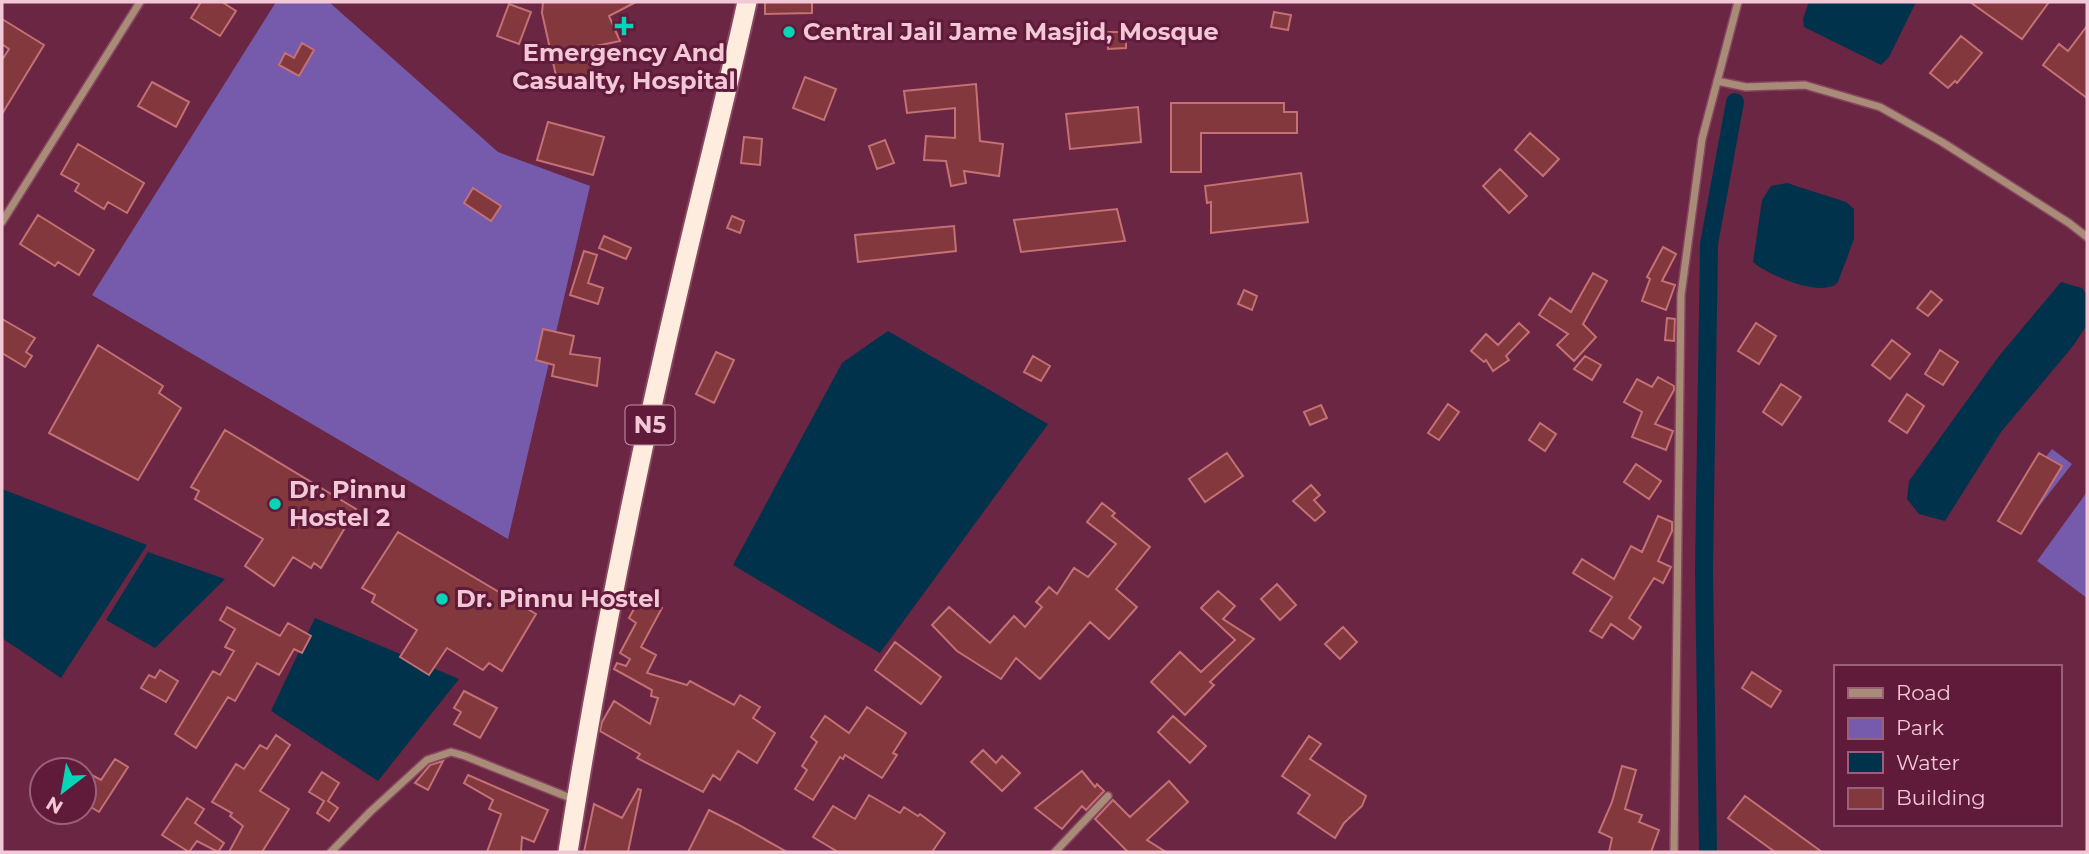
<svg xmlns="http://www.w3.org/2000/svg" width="2089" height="854" font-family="Montserrat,sans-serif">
<rect width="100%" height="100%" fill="#6b2643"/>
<!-- green -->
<path fill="#765bac" d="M276,2H329L498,152L590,186L508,539L92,295Z
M2052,449L2072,464L2027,522L2007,507Z
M2087,492V598L2037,561Z"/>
<!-- water -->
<path fill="#00324b" d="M1809,2H1916L1889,57L1881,65L1804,27L1803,19Z
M1787,183L1846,202L1854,209V239L1838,282C1824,299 1767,275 1753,262L1762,200L1771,186Z
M2061,282L2082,288L2087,295V325L2073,346L2001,432L1945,521L1919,514L1907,499L1909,481L1999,356Z
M888,331L1048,424L880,653L733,565L842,363Z
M2,489L147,545L61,678L2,638Z
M148,552L225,579L155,648L106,620Z
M315,618L459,679L378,781L271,711Z"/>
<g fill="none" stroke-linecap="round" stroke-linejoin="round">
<!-- canal -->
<path stroke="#00324b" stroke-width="18" d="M1708,852L1704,570L1709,244L1735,102"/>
</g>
<!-- building -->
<path fill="#83383e" stroke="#c37175" stroke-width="2" d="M201,2H222L236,11L220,36L191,18Z
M543,2H636L609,16L620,41L591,47L593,85L559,89L542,13Z
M765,2H812V13L765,14Z
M1970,2H2049L2022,39Z
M509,4L531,12L519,44L497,36Z
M1274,12L1291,15L1288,30L1271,27Z
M2,19L44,45L2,114V60L9,49L2,44Z
M2087,26V98L2043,65L2059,44L2068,51Z
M1107,32H1126V48L1108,49Z
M1961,36L1982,53L1957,83L1955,81L1948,88L1930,73Z
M302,43L314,50L299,76L279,65L285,53L294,58Z
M805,77L836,89L824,120L793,108Z
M152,82L189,102L176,127L138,106Z
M976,84L980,141L1003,144L999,176L964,171L966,183L951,186L946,161L924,160L926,136L955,138V108L907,113L904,91Z
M1171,103H1284V112H1297V133H1201V172H1171Z
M1138,107L1141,142L1070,149L1066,114Z
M548,122L604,137L593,175L537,160Z
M1530,133L1559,159L1543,176L1515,150Z
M744,137L762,139L760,165L741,163Z
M885,140L894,163L877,169L869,146Z
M78,144L144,183L127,213L108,202L104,209L75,191L79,184L61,174Z
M1500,169L1527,196L1509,213L1483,186Z
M1301,173L1308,222L1211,233V202L1207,203L1205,186Z
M473,188L501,206L491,221L464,203Z
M1117,209L1125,241L1021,252L1014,220Z
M38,215L94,250L79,275L58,262L55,266L20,244Z
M732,216L744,221L740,233L727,228Z
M954,226L956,251L858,262L855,235Z
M604,236L631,248L626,259L599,248Z
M1663,247L1676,254L1662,281L1675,285L1666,310L1642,301L1650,279L1647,277Z
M584,251L597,255L588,283L603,288L598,304L570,295Z
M1593,273L1607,281L1583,324L1596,337L1574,361L1557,345L1568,334L1539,315L1550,298L1571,312Z
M1244,290L1257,296L1252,310L1238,304Z
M1931,291L1942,300L1928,316L1917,308Z
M1667,318L1675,319L1674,341L1665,340Z
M2,319L35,338L26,352L32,356L25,367L2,353Z
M1519,323L1529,332L1506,356L1509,360L1493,371L1486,360L1484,362L1471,351L1486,334L1498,345Z
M1756,323L1776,336L1759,364L1738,351Z
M543,329L574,336L570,354L600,358L597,386L552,376L554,365L536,360Z
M1892,340L1910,354L1890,379L1872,365Z
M98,345L163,386L159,393L181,408L138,480L49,433Z
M1940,350L1958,362L1943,385L1925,374Z
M716,352L734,360L714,403L696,394Z
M1033,356L1050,366L1041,381L1024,372Z
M1585,356L1601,365L1592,380L1574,369Z
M1658,377L1674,386V390L1655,424L1673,431L1666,450L1632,437L1642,412L1624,402L1637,379L1652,387Z
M1781,384L1801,397L1782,425L1763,412Z
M1907,394L1924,406L1907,433L1889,421Z
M1448,404L1459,412L1439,440L1428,433Z
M1321,405L1327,418L1310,425L1304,412Z
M1540,423L1556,434L1545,451L1529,440Z
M225,430L356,509L321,568L314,563L311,568L293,557L274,586L245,566L263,539L195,499L199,491L191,487Z
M1227,453L1243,476L1205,502L1189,479Z
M2039,453L2062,466L2021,534L1998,521Z
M1636,464L1661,481L1649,499L1624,482Z
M1311,485L1320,495L1314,500L1325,512L1315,521L1293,501Z
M1102,503L1115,513L1112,516L1150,547L1116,589L1137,607L1109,639L1090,622L1040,679L1016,658L1001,679L957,651L932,625L949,607L990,643L1014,616L1025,627L1042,607L1036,602L1049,587L1057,594L1074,568L1088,577L1116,544L1087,522Z
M1658,516L1672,522V531L1658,561L1671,567L1663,583L1654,578L1629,618L1641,627L1633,639L1611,624L1602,638L1590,631L1612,597L1573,573L1582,559L1614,579L1631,546L1642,552Z
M398,532L536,614L502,671L489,663L483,670L447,648L429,675L400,657L417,630L372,602L375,595L362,588Z
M1277,584L1296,605L1280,620L1261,599Z
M1218,591L1235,606L1223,619L1254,639L1210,682L1214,685L1185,715L1151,682L1180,652L1201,672L1235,640L1201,608Z
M641,596L662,608L641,647L656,655L647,673L687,685L690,681L734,705L740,695L760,707L753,718L775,733L757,763L738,751L720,780L713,775L703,792L637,758L640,754L600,731L602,722L614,701L650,724L658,698L651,696L652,690L614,669L617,663L626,666L630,659L620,653L636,623L629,618Z
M227,607L280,636L288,623L311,636L302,653L294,649L279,675L257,663L235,701L228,697L196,748L175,734L213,671L220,675L234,651L225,647L235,629L220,620Z
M1343,627L1357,642L1340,659L1325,644Z
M895,642L941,677L921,704L875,670Z
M160,670L178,681L166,702L141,688L149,675L155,678Z
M1752,672L1781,691L1771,707L1742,688Z
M464,691L497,708L480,738L454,724L461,712L454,708Z
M867,707L906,733L893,753L897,755L882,778L845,755L843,759L840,757L813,800L795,789L807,770L802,766L817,742L811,737L825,716L849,733Z
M1173,716L1206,746L1190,763L1158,732Z
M276,735L290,745L260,791L289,809L262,852H229L243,826L230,816L232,813L212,802L236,764L244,769L260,745L267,749Z
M1309,736L1321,744L1310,759L1366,796L1362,806L1344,823L1335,838L1298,813L1310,795L1282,776Z
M983,750L996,763L1002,756L1020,773L1002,791L971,762Z
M115,759L128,767L99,812L86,804L92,794L84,789V784L90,774L101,780Z
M443,761L428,790L415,783L430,765Z
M1622,766L1636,770L1625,809L1642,815L1639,822L1659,830L1651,852H1609L1612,838L1599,832L1612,802Z
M1082,771L1095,787L1097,784L1104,791L1086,810L1082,806L1062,829L1035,808Z
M322,772L339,783L328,801L338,808L329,821L317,813L324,801L309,792Z
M468,775L548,810L534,842L522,837L521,852H487L501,814L489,809L493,800L464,783Z
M1169,781L1188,802L1147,840L1166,852H1128L1095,819L1113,800L1130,817Z
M638,789L641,790L628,852H584L594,804L622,818Z
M869,795L900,813L904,807L918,816L920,814L945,833L932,852H838L813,837L833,806L855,819Z
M1745,796L1822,852H1775L1728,818Z
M187,798L204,809L195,823L224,843L218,852L197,841L189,852L162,835Z
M709,810L737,824L787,852H688Z"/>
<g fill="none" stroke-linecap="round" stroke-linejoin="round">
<!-- minor casing -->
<g stroke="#864660" stroke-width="10">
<path id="minor" d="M1717,81L1746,87L1805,85L1880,107L1942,142L2069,223L2087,237
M2,222L140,2
M331,852L370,812L427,760L451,752L465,756L573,799
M1055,852L1108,796
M1674,852L1681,295L1702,139L1738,2"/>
</g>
<!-- trunk casing -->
<g stroke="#864660" stroke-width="23">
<path id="trunk" d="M568,852C598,659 637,466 682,275C703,184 727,93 747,2"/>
</g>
<!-- minor -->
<use href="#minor" stroke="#a98c77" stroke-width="7"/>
<!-- trunk -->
<use href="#trunk" stroke="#feecdf" stroke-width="19"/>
</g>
<!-- markers -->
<g fill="#04d5b6" stroke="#5f1b39" stroke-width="2.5">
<path d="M620.5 15.5h7v7h7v7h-7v7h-7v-7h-7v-7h7z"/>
<circle cx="789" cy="32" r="7"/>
<circle cx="275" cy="504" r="7"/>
<circle cx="442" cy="599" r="7"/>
</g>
<g text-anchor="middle" stroke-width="6" stroke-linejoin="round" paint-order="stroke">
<!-- shield labels -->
<rect fill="#5f1b39" stroke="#c794a7" stroke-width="2" x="625.5" y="405.5" width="49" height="39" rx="5"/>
<g font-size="23" font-weight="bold" fill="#f3c8d6">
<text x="650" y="433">N5</text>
</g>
<!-- poi labels -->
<g font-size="24" font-weight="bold" fill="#f3c8d6" stroke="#5f1b39" text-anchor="start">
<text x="803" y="40">Central Jail Jame Masjid, Mosque</text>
<text x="624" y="61" text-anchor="middle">Emergency And<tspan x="624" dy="28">Casualty, Hospital</tspan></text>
<text x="289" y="498">Dr. Pinnu<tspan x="289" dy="28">Hostel 2</tspan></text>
<text x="456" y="607">Dr. Pinnu Hostel</text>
</g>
</g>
<!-- border -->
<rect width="2089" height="854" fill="none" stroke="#f3c8d6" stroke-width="7"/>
<!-- legend -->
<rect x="1834" y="665" width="228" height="161" fill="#5f1b39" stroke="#9a6078" stroke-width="2"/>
<rect x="1848" y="688" width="35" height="10" fill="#a98c77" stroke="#9a6078" stroke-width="2"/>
<text x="1896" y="700" font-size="21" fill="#f3c8d6">Road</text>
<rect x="1848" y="718" width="35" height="21" fill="#765bac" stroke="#9a6078" stroke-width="2"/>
<text x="1896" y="735" font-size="21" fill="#f3c8d6">Park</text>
<rect x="1848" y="752" width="35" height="21" fill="#00324b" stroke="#9a6078" stroke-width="2"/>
<text x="1896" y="770" font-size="21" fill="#f3c8d6">Water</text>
<rect x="1848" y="788" width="35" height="21" fill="#83383e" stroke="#9a6078" stroke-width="2"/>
<text x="1896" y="805" font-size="21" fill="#f3c8d6">Building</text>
<!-- north arrow -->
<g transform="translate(63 791) rotate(211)"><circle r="33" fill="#5f1b39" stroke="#9a6078" stroke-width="2"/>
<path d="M0-5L12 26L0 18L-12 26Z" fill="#04d5b6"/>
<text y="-10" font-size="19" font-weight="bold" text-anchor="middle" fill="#f3c8d6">N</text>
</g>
</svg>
